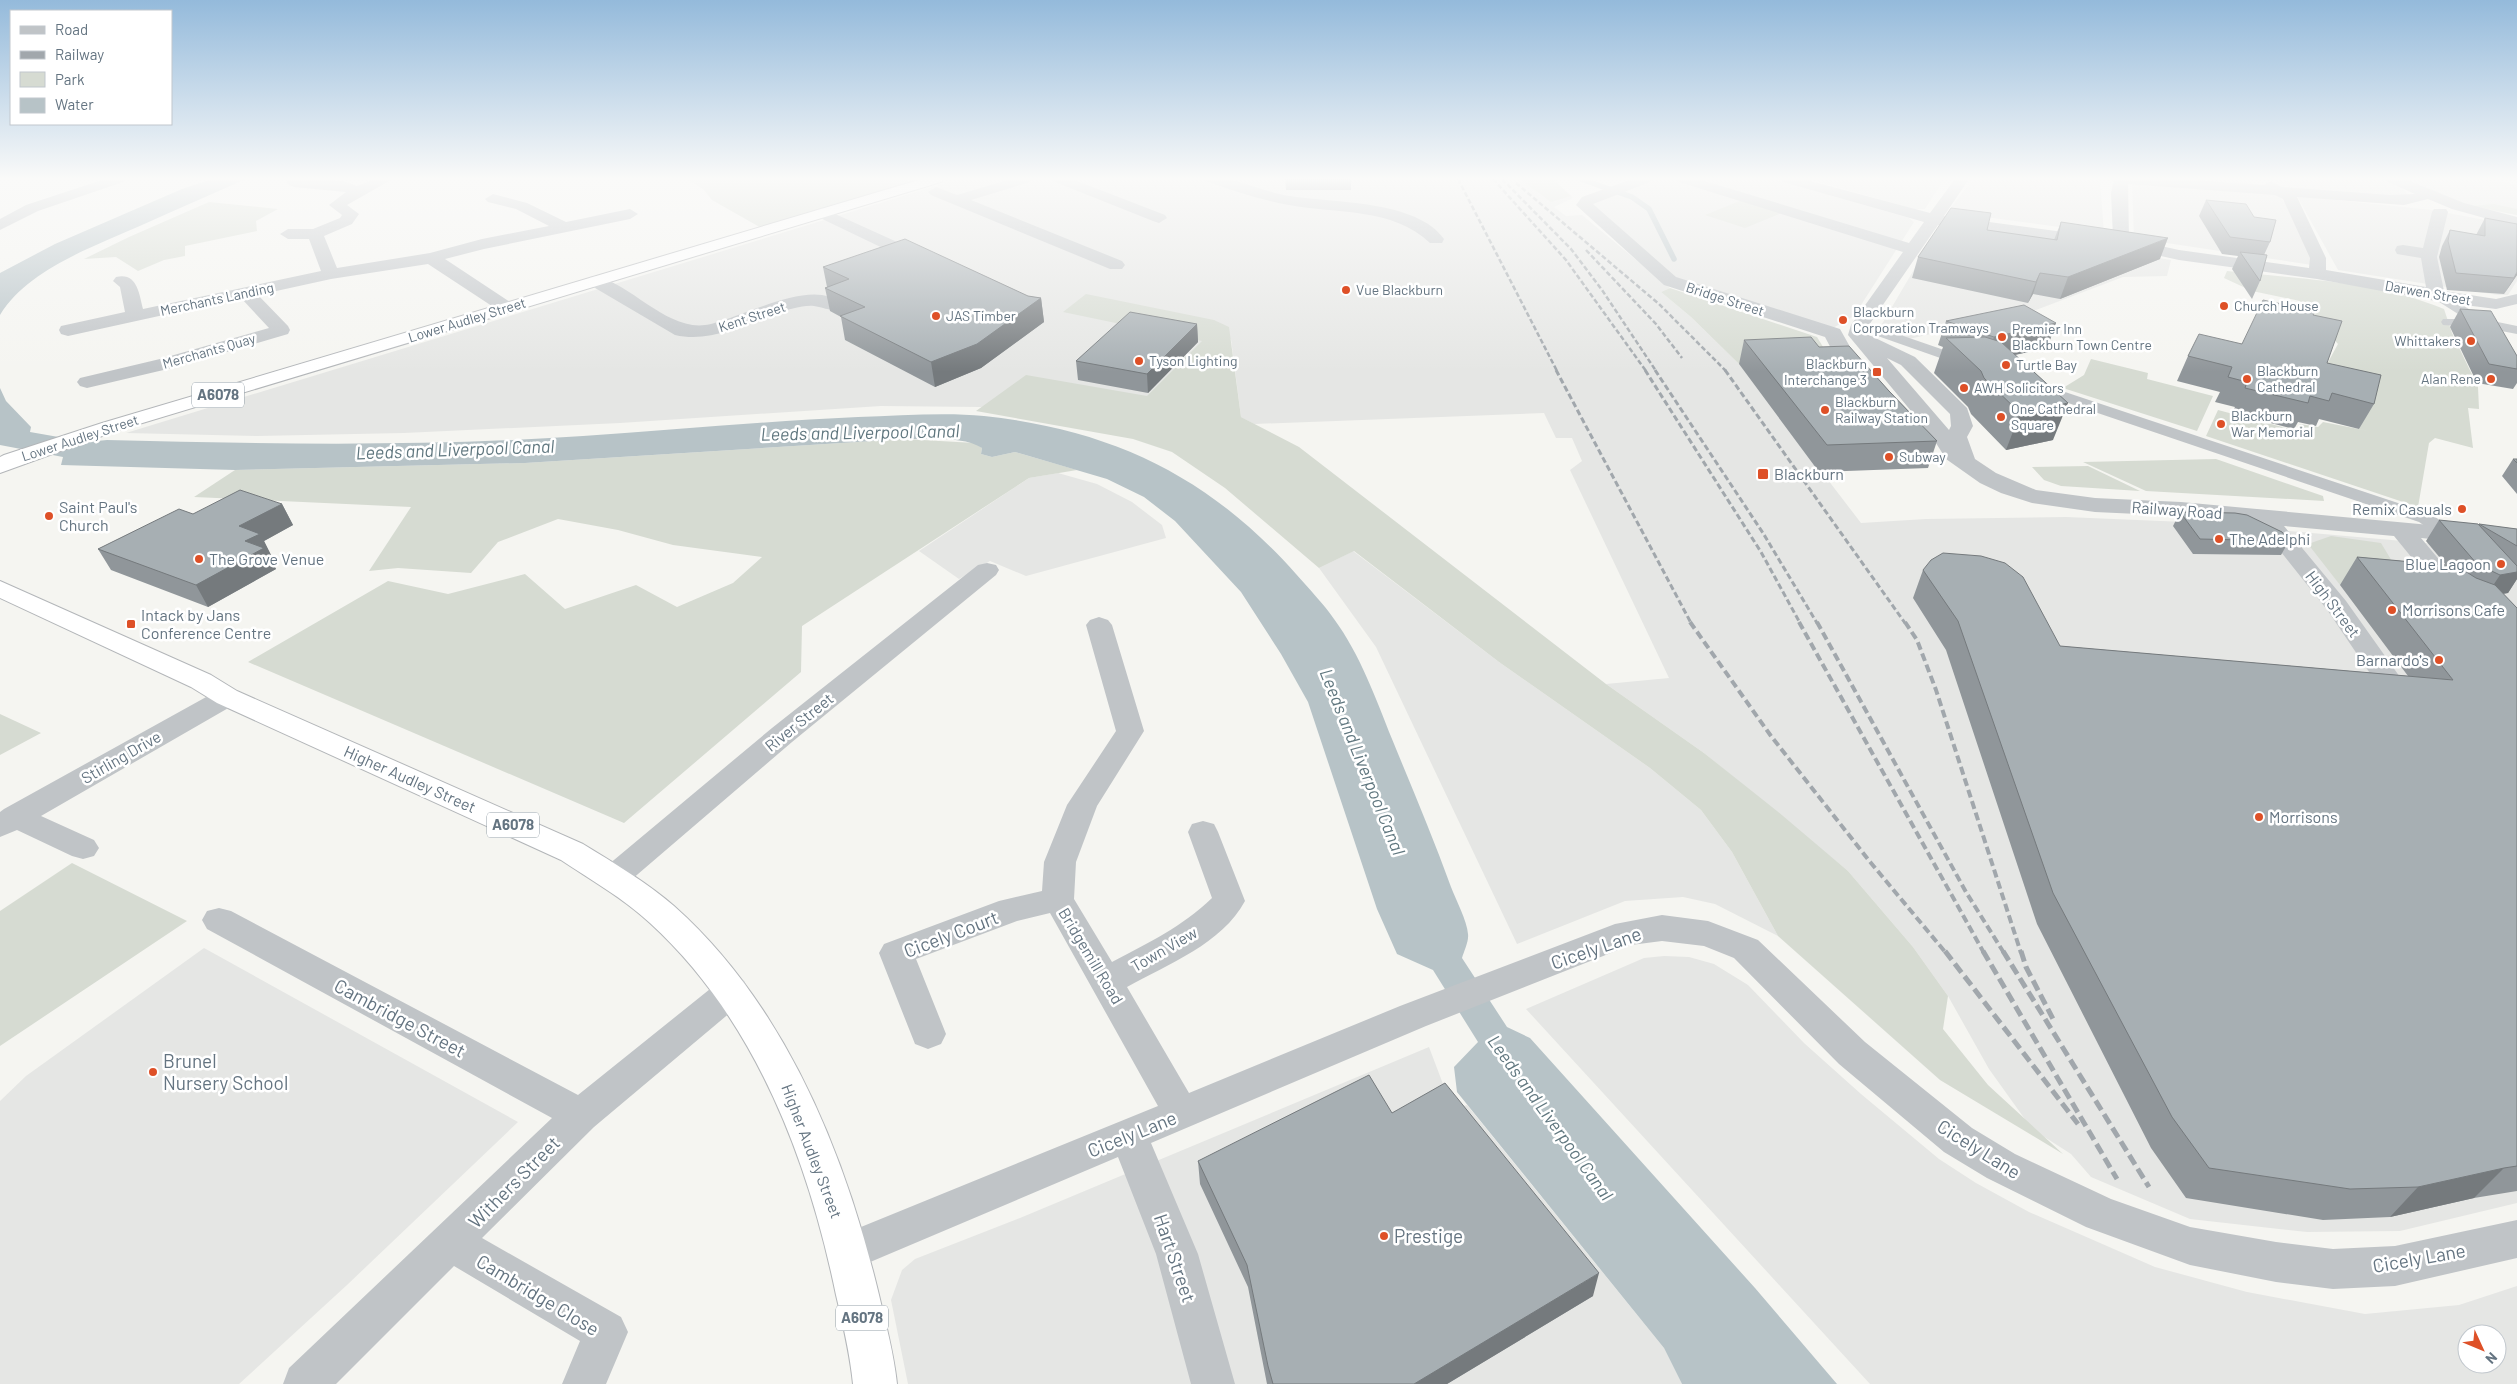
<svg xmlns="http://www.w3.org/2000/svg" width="2517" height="1384" font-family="Barlow,sans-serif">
<rect width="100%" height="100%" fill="#f5f5f1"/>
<!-- built -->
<path fill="#e5e6e4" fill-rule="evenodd" d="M959,179H1553L1573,198L1554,207L1566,216L1582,215L1670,288L1661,292L1691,317L1739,364L1861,523L1926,519L2066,517L2185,522L2517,551V1203L2400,1231L2307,1232L2190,1219L2091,1177L2071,1154L2032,1129L1989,1069L1948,996L1913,947L1848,871L1704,753L1606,684L1669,678L1570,470L1582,461L1572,438H1556L1544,413L1254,424L1241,417L1231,339L1148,396L980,407L881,406L620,423L404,433L257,436L126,433Z
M1656,179H1774L1909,218L1914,222L1854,316L1831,329L1680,281L1592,206L1593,202Z
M1808,179H1944L1925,209H1914Z
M1973,179L2100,180L2104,233L1955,213L1949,210Z
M2167,179H2248L2254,185Z
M2273,179H2384L2401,187L2408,195L2400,197L2282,188Z
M2403,179H2468L2517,184V215L2476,208Z
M2132,182L2277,193L2295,215L2308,241L2312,265L2134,238Z
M2297,196L2432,210L2517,226V281L2508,295H2498L2338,270Z
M1939,227L2049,240L2171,260L2167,276L2123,277L2036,310L1909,339L1879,329Z
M1058,473L1097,484L1132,502L1162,525L1166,538L1026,576L990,561L959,579L919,551L1029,478Z
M1353,551L1499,662L1650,768L1701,810L1732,852L1778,936L1715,904L1683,897L1625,901L1517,944L1376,647L1319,568Z
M204,948L518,1122L347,1285L239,1384H0V1101L26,1076Z
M1664,956L1689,957L1714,964L1748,985L1804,1043L1861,1094L1939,1159L1976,1183L2029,1212L2155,1267L2247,1292L2365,1314L2459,1305L2517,1286V1384H1870L1526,1009L1644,958ZM2467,1334H2497V1364H2467Z
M1429,1047L1443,1084L1457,1108L1467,1105L1664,1348L1682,1384H908L891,1300L902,1270L915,1259L1020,1218Z"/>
<!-- green -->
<path fill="#d6dbd2" d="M687,179H897L921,183L765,230L712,200L703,189Z
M1520,179H1553L1571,196L1551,202Z
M1742,200L1784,212L1745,228L1705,215Z
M209,202L278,209L256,221L257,231L185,246V256L164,260L138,271L116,257L84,259L129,237Z
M2494,204L2517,209V215L2473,206Z
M2227,271C2299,279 2376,281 2444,309L2452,333L2478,387L2479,409L2468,408L2473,448L2435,438L2429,443L2418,507L2206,436L2218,410L2297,431L2300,424L2318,427L2323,422L2374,432L2359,429L2371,402L2314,388L2338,344L2300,301L2252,291L2224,278Z
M1670,288L1817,337L1831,360L1739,364L1691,317L1661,292Z
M1086,294L1214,320L1229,327L1241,417L1299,447L1606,684L1704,753L1777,811L1848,871L1913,947L1948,996L1943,1029L1988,1085L2063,1154L1940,1080L1778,936L1732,852L1701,810L1650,768L1499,662L1354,551L1319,568L1225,488L1172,452L1133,439L976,411L1026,375L1147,396L1202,341L1063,312Z
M2091,359L2148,373L2147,379L2213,396L2197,431L2063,388L2084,375Z
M905,439L975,443L982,448L981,454L992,457L1015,452L1077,470L1029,478L802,626L801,672L624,823L248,662L388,581L448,594L525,574L565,609L636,585L677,607L733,583L762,557L673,545L618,530L558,519L498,542L471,573L398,568L369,571L411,507L194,497L235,470L525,463Z
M2216,459L2323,496L2324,501L2146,491L2083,462Z
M2088,466L2140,491L2061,486L2044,480L2032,467Z
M2331,536L2381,543L2410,591L2340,585L2308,544Z
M0,714L41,733L0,755Z
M72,863L187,921L0,1046V911Z"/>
<!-- water -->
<path fill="#b7c3c7" d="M212,179H246C212,194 177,209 142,225C95,246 28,269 0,315V273L55,244L182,189Z
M0,388L6,401L31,427L30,432L87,442L107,440C265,444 424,447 583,436C675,430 766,421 858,417C900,416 943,412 984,416C1113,430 1210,477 1296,574C1309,589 1323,603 1334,619C1360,654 1376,699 1392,739C1412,788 1433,837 1451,887C1456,900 1467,921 1468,934C1469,941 1464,951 1462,958L1507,1027L1530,1038L1755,1288L1837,1384H1682L1664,1348L1457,1092L1454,1067L1478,1042L1433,970L1397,954L1377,909L1308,702L1281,654L1241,592L1175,521L1144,497L1107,479L1029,456L1015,452L992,457L981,454L982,448C965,436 926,439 905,439L525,463L235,470L61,465L63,457L0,445Z"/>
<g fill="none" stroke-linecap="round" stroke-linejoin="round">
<!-- stream -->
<path stroke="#b7c3c7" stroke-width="5.5" d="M1581,179L1632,197L1649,209L1674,259"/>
<!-- trunk casing -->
<g stroke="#b3b6b9" stroke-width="2">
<path id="trunk" d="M922,179H944L941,182L116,431L0,473V457L4,455L102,423Z
M0,581L211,675L237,691L583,844C614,863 646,882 674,906C785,1005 845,1153 879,1295C886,1325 894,1354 897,1384H853C850,1354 843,1324 836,1295C808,1159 755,1019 650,923C623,898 591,880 561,860L217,703L191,687L0,598Z"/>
</g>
<!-- pedestrian -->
<path fill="#c0c4c7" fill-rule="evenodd" d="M2441,293L2488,320L2517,326V334L2486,328L2443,325L2441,322L2443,319H2466L2436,300L2434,297L2436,294Z
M1860,321L1973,360L1976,363L1968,368L1963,366L1855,328L1853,325Z
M2032,381L2431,514L2458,533L2455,537C2442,540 2430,529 2419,522L2027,389L2024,386L2027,383Z"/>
<!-- minor -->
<path fill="#c0c4c7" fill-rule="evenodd" d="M105,179H126L123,182L38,211L0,230V219L26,205Z
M289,179L344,181L357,186L374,179H387L389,181L347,205L359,214L352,224L324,236L337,268L430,253L482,239L549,226L516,209L488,202L485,199L493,194L527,203L566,222L630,209L638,214L630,219L484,249L445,259L513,304L516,308L513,312H501L428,264L331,279L258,295L288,326L290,330L288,334L172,368L87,388L80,386L77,382L80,378L160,359L269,328L241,298L68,336L61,334L59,330L61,326L125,312L120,287L113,281L116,277C137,272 139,293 143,309L321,271L309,239H288L280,234L288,229H313L340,218L342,215L329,205L346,192L294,187L289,185L286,182Z
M1011,179H1033L1030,182L971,200L1122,261L1125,265L1122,269H1110L931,195L928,192L936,187L957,195Z
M1052,179H1072L1165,215L1167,218L1159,223L1153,221L1055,182Z
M1205,179C1234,175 1262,192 1290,196C1333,203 1417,200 1444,239L1442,243H1430C1393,207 1336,214 1289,205C1261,200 1234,191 1208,182Z
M1632,179H1653L1650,182L1593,204L1676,277L1840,329L1854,354L1872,376L1869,380H1855L1835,356L1825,337L1664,285L1576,205L1582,197Z
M1676,179H1698L1909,243L1924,222L1783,182L1780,179H1803L1930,213L1955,179H1969L1944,216L2093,236L2113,237L2111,193L2114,179H2178L2264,185L2271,181L2282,187L2390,195L2415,194L2388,182L2385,179H2405L2464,203L2517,217V227L2452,209L2428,199L2404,205L2297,197L2326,258V270L2426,287L2421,258L2397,254L2395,250L2397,246L2403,245L2423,248L2432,212L2434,209H2446L2448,212L2437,257L2444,291L2496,299L2517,294V304L2496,309L2441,302L2317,279L2179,260L2120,247L2093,246L1938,225L1869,325L1867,334L1915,357L1967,408L1973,426L1967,437L1975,459L1996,473L2036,490L2095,498L2181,502L2517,533V547L2421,538L2462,587L2476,595L2517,609V626L2458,605L2444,597L2394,536L2284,526L2346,601L2412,694L2408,700L2398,703L2388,700L2328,611L2258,523L2181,516L2095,512L2032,503L2001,493L1980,483L1946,459L1931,435L1848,335L1851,325L1903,252L1679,182ZM2128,184L2275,195L2283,199L2310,258L2309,268L2179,250L2129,239ZM1887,358L1901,365L1950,414L1951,426L1949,430Z
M822,208L928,256L931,260L928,264H916L816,216L814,213L816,210Z
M596,276C632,285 667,330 705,325C733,322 818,274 839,305L836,309C828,311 823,307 814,306C808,305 800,307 795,308C755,316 717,345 675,335L590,285L587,281L590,277Z
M987,563L996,565L999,570L996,575L792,742L624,886L613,890L602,886L597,878L602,870L772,728L978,565Z
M1099,617L1108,620L1112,625L1144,731L1097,806L1076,862L1074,899L1112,962C1148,943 1182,927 1212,898L1188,832L1192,824L1203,821L1214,824L1218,832L1245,901C1222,944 1168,964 1127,987L1189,1093L1400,1006L1615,924L1662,915L1708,921L1758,940L1865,1042L1972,1128L2015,1154L2111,1199L2190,1227L2276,1242L2333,1249L2395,1246L2517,1220V1258L2395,1286L2333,1289L2276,1282L2190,1265L2086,1227L1987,1178L1944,1152L1839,1064L1734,958L1704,946L1662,941L1631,945L1426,1026L1151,1143L1198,1254L1235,1384H1191L1156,1254L1118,1157L849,1271L834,1266L828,1252L834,1238L1158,1106L1050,913L1017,921L916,959L946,1034L941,1044L928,1049L915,1044L879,953L884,944L999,901L1042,891L1044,862L1067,805L1116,731L1086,625L1090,620Z
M227,688L237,691L241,697L237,703L41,816L94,840L99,848L94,856L83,859L72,856L17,830L0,837V812L4,809L217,691Z
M219,908L231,911L578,1095L720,981L732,977L744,981L749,991L744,1001L594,1127L482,1238L621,1317L628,1332L606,1384H562L580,1341L454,1266L336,1384H283L289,1368L552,1118L207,929L202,920L207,911Z"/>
<!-- trunk -->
<use href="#trunk" fill="#fff" fill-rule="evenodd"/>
<!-- rail-far3 -->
<path stroke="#a1a7ac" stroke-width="2.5" stroke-dasharray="5 2.5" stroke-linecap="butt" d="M1458,179L1557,371
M1493,179L1566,260L1646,371
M1502,179L1571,249L1602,290L1656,371
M1516,183L1659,304L1726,371
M1586,250L1656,324L1682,358"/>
<!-- rail-far2 -->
<path stroke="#a1a7ac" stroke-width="3" stroke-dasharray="6 3" stroke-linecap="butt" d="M1556,370L1691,623
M1645,370L1761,552L1800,623
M1655,370L1763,533L1817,623
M1725,370L1905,623"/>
<!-- rail-far1 -->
<path stroke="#a1a7ac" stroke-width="4" stroke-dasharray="8 4" stroke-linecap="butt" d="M1690,622L1771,736L1871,863L1946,953
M1799,622L1984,953
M1817,622L1966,892L2004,953
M1905,622L1917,640L1936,690L2021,953"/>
<!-- rail -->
<path stroke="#a1a7ac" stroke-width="5" stroke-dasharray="11 5" stroke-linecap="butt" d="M1945,951L2078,1124
M1983,951L2117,1179
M2003,951L2149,1187
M2021,951L2026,967L2053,1019"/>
</g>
<!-- wall -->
<path fill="#90969a" d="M1285,179H1351V190H1286Z
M2206,200L2254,217L2270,242L2264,255L2260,281L2252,299L2232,269L2238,256L2222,254L2199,216Z
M2485,218L2517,275L2504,294L2447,290L2439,257L2442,246L2450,230L2476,235Z
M2061,222L2160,259L2060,299L2033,294L2028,303L1912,278L1918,257L1987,230L2054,240Z
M823,267L1041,298L1044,322L981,368L935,387L845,340L841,317L830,311L825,288L827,287Z
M2460,309L2517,356V383L2513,389L2477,383L2450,327Z
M2313,315L2327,363L2374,404L2359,429L2319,419L2316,426L2298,422L2294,429L2232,413L2235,407L2215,402L2220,392L2177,381L2188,356L2242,344Z
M1946,321L2056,323L2047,348L2015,355L2053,440L2006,450L1971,414L1968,407L1934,373L1943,347L1938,345Z
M1197,324L1198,342L1148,393L1078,380L1076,361Z
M1744,340L1819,347L1889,391L1937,441L1928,468L1819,472L1739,364Z
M2513,459H2517V494L2502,476Z
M282,504L293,525L264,541L271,555L269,556L276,569L208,607L111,570L98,549L193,514Z
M2180,512L2289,541L2281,555L2193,554L2173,526Z
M2439,520L2517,529V579L2508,593L2503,594L2517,608V1191L2474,1198L2390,1217L2323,1220L2186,1198L2151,1148L2037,924L1946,650L1913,598L1923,570L2060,646L2408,676L2340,585L2357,557L2446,565L2426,541Z
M1392,1113L1593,1296L1447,1384H1267L1248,1287L1200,1184L1198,1161Z"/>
<!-- shaded-wall -->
<path fill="#757a7d" d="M2168,238L2160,259L2060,299L2068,277Z
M2517,272V275L2504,294L2514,278Z
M2040,273L2033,294L2028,303L2036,282Z
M1041,298L1044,322L981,368L935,387L931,362Z
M2056,323L2047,348L1985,361L1994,337Z
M1197,324L1198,342L1148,393L1147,374Z
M2068,403L2053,440L2006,450L2020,413Z
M282,504L293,525L264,541L271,555L269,556L276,569L208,607L196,585L239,526Z
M2517,572V579L2508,593L2486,596L2500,575Z
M2504,1168L2474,1198L2390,1217L2418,1187Z
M1599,1273L1593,1296L1447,1384H1414Z"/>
<!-- building -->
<path fill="#a7afb3" stroke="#757a7d" d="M2206,200L2246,204L2254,217L2276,220L2270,242L2230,237Z
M1951,208L1991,213L1987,230L2057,240L2061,222L2168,238L2068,277L2040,273L2036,282L1918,257Z
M2485,218L2517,224V272L2514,278L2456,273L2448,241L2450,230L2485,236Z
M905,239L1028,296L1041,298L977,344L931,362L840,316L865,307L825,288L849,279L823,267Z
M2240,252L2267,255L2260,281Z
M2263,300L2315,311L2313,315L2342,321L2327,363L2381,375L2374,404L2332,393L2329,401L2310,396L2308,403L2245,388L2247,382L2228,377L2232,367L2188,356L2199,334L2242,344Z
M2024,305L2056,323L1994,337L1946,321Z
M2460,309L2491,311L2517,356V369L2489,364Z
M1130,312L1197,324L1147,374L1076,361Z
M1811,337L1819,347L1849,346L1889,391L1937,441L1827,445L1744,340Z
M1985,337L2001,342L2068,403L2020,413L1984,378L1981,371L1946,338Z
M2513,459H2517V463Z
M240,490L282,504L239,526L260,534L245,541L264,548L196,585L98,549L179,509L193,514Z
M2180,512L2235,513L2247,515L2282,532L2289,541L2200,539Z
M2439,520L2478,524L2517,566V572L2500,575L2477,564Z
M2479,524L2517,529V546Z
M1943,553L1981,556L2005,563L2023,577L2060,646L2453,680L2357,557L2457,566L2476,578L2495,585L2517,608V1166L2504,1168L2418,1187L2350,1189L2209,1168L2172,1117L2053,893L1958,621L1923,570L1931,560Z
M1369,1075L1392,1113L1445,1083L1599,1273L1414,1384H1273L1268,1366L1247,1265L1198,1161Z"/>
<!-- sky -->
<linearGradient id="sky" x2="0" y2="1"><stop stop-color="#94badb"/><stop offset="0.48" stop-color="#fafaf9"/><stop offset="1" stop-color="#fafaf9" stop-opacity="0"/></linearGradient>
<rect width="2517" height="372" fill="url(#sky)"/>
<!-- markers -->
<g fill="#de5027" stroke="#fff" stroke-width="2">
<circle cx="1346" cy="290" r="5"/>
<circle cx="2224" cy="306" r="5"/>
<circle cx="936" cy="316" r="5"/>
<circle cx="1843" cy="320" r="5"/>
<circle cx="2002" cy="337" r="5"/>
<circle cx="2471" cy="341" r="5"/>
<circle cx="1139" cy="361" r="5"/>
<circle cx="2006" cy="365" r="5"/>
<rect x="1872" y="367" width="10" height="10" rx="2.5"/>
<circle cx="2247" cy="379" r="5"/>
<circle cx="2491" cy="379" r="5"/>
<circle cx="1964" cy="388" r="5"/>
<circle cx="1825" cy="410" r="5"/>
<circle cx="2001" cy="417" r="5"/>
<circle cx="2221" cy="424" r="5"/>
<circle cx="1889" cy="457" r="5"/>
<rect x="1757" y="468" width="12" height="12" rx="2.5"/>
<circle cx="2462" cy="509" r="5"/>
<circle cx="49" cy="516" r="5"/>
<circle cx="2219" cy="539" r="5"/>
<circle cx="199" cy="559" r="5"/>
<circle cx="2501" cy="564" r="5"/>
<circle cx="2392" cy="610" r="5"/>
<rect x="126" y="619" width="10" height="10" rx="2.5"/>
<circle cx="2439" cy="660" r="5"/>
<circle cx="2259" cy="817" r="5"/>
<circle cx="153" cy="1072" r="5"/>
<circle cx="1384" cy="1236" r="5"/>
</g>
<g text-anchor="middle" stroke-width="5" stroke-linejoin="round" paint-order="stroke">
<!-- far-poi labels -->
<g font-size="14" fill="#647481" stroke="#fff" text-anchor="start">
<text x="1356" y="295">Vue Blackburn</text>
<text x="2234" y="311">Church House</text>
<text x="1853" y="317">Blackburn<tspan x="1853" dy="16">Corporation Tramways</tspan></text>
<text x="946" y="321">JAS Timber</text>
<text x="2012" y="334">Premier Inn<tspan x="2012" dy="16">Blackburn Town Centre</tspan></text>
<text x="2461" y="346" text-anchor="end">Whittakers</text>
<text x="1149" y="366">Tyson Lighting</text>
<text x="1867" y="369" text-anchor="end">Blackburn<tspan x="1867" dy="16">Interchange 3</tspan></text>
<text x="2016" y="370">Turtle Bay</text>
<text x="2257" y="376">Blackburn<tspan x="2257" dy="16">Cathedral</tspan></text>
<text x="2481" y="384" text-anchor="end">Alan Rene</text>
<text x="1974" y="393">AWH Solicitors</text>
<text x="1835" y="407">Blackburn<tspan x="1835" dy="16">Railway Station</tspan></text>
<text x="2011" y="414">One Cathedral<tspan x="2011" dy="16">Square</tspan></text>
<text x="2231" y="421">Blackburn<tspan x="2231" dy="16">War Memorial</tspan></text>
<text x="1899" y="462">Subway</text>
</g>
<!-- far-street labels -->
<g font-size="14" fill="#647481" stroke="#fff">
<text transform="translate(2428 293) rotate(10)" y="5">Darwen Street</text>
<text transform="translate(217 299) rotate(-12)" y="5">Merchants Landing</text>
<text transform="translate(1725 299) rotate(18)" y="5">Bridge Street</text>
<text transform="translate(752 317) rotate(-18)" y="5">Kent Street</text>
<text transform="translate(467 320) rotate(-17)" y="5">Lower Audley Street</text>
<text transform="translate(209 351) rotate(-16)" y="5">Merchants Quay</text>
<text transform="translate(80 438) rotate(-18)" y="5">Lower Audley Street</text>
</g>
<!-- shield labels -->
<g fill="#fff" stroke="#929ea7" stroke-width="1">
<rect x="192" y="382.5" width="52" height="25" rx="4"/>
<rect x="487" y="812.5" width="52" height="25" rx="4"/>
<rect x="836" y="1305.5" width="52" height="25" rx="4"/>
</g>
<g font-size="15" font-weight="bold" fill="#647481">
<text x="218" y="400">A6078</text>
<text x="513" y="830">A6078</text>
<text x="862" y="1323">A6078</text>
</g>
<!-- poi labels -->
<g font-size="16" fill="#647481" stroke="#fff" text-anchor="start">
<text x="1774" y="480">Blackburn</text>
<text x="59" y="513">Saint Paul's<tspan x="59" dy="18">Church</tspan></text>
<text x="2452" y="515" text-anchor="end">Remix Casuals</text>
<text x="2229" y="545">The Adelphi</text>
<text x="209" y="565">The Grove Venue</text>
<text x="2491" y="570" text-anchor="end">Blue Lagoon</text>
<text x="2402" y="616">Morrisons Cafe</text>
<text x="141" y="621">Intack by Jans<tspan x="141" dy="18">Conference Centre</tspan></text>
<text x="2429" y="666" text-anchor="end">Barnardo's</text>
<text x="2269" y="823">Morrisons</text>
</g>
<!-- street labels -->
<g font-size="16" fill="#647481" stroke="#fff">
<text transform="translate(2177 510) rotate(4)" y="6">Railway Road</text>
<text transform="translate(2333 604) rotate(53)" y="6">High Street</text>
<text transform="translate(799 722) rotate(-39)" y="6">River Street</text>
<text transform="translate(121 757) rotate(-30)" y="6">Stirling Drive</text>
<text transform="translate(410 779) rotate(24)" y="6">Higher Audley Street</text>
<text transform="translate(1164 949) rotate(-30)" y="6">Town View</text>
<text transform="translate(1091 956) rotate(59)" y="6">Bridgemill Road</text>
<text transform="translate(812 1151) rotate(69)" y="6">Higher Audley Street</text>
</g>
<!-- water labels -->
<g font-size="18" font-style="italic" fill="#60777f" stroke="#fff">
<text transform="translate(860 433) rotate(-1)" y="6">Leeds and Liverpool Canal</text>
<text transform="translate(455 450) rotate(-2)" y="6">Leeds and Liverpool Canal</text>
<text transform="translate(1362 762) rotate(68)" y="6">Leeds and Liverpool Canal</text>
<text transform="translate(1550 1118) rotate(54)" y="6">Leeds and Liverpool Canal</text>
</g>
<!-- near-street labels -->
<g font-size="19" fill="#647481" stroke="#fff">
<text transform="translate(951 934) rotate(-21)" y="7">Cicely Court</text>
<text transform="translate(1596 948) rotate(-19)" y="7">Cicely Lane</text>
<text transform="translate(400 1018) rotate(28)" y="7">Cambridge Street</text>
<text transform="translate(1132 1134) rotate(-22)" y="7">Cicely Lane</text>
<text transform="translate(1979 1149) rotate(32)" y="7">Cicely Lane</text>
<text transform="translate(514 1182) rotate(-45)" y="7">Withers Street</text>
<text transform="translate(1175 1258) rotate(71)" y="7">Hart Street</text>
<text transform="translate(2419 1258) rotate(-10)" y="7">Cicely Lane</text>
<text transform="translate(538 1295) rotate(31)" y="7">Cambridge Close</text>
</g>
<!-- near-poi labels -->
<g font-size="19" fill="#647481" stroke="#fff" text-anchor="start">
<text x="163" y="1068">Brunel<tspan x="163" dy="22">Nursery School</tspan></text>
<text x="1394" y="1243">Prestige</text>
</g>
</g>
<!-- legend -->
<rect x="10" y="10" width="162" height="115" fill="#ffffff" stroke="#c1c7cd"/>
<rect x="20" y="26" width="25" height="8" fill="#c0c4c7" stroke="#c1c7cd"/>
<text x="55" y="35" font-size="15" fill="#647481">Road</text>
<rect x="20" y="51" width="25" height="8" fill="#a1a7ac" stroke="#c1c7cd"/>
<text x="55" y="60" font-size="15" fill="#647481">Railway</text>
<rect x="20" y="72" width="25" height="15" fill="#d6dbd2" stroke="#c1c7cd"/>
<text x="55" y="85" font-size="15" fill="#647481">Park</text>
<rect x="20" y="98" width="25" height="15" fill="#b7c3c7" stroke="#c1c7cd"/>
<text x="55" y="110" font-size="15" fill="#647481">Water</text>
<!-- north arrow -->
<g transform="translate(2482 1349) rotate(134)"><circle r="24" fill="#ffffff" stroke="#c1c7cd"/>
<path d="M0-4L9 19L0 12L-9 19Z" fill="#de5027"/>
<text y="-8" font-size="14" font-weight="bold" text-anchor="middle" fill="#647481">N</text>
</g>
</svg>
